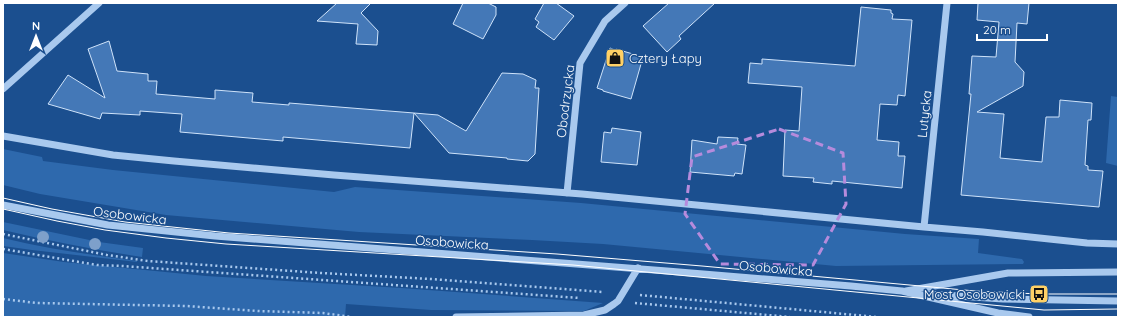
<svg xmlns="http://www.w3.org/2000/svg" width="1121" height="320" font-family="Quicksand,sans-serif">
<rect width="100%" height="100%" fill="#1b4f8f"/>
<!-- green -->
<path fill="#2e69ad" d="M1111,96L1118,97V166L1106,163Z
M3,149L42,157L43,161L113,170L334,192L355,187L581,203L905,234L979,239L978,253L1022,259L1024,262L1023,264L836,266L603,244L532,240L359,232L166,215L40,194L3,185Z
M3,222L99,242L143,248L142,257C95,250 49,241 3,230Z
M3,238C47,249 92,255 137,261V262L32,250L3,246Z
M3,253L64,262L206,276L401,288L603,303L584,311L431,310L346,304L345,317H3Z"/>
<!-- building -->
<path fill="#4478b7" stroke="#cfe3fa" d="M337,3H371L361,13L378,31L377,45L356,44L358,24L317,21Z
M463,3H488L496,7V15L483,39L453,24Z
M544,3H556L574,16L554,40L536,27L539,22L535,19Z
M669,3H715L679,36L681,39L667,52L643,26Z
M978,3H1029L1027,24L1017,23L1015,62L1024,72L1023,86L977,112L1004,114L1000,158L1042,162L1046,117H1059L1060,100L1092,103L1091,120H1088L1085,165L1088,166V170L1103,171L1099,207L961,195L971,94H969L972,56L996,57L999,22L977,20Z
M861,7L891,10V13L893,14L892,19L912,20L905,96L898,95L897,105L880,104L877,140L899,142L898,156H905L902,188L832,181V184L813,182L814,178L783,176L785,130L799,131L802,87L748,83L750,63L762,64V59L855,66Z
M109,41L117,71L148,74V81H157L156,94L215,99V90L253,93L252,102L289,105V103L414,113L410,148L283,137V141L180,132L182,114L140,111V115L102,113L100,119L48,104L68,75L105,98L88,49Z
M610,48L615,50L616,49L643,57L631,99L603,91V90L597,88Z
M502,73L523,74L536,80L535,88H539L535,154L528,161L507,159V158L449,153L414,113L438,115L466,131Z
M612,128L641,132L637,165L601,162L604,132L611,133Z
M718,137L738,138L737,144L746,145L742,174L735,173L734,176L690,172L692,140L717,144Z"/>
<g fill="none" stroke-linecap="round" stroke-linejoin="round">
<!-- path -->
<path stroke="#a9c9ee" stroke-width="2.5" stroke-dasharray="2 3" stroke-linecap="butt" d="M3,234L107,255L148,261L321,273L431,279L603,292
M3,249L97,265L122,266L580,298
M640,295L877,317
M3,299L37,303L186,306L258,311L323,313L351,317
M635,303L790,317"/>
<!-- minor -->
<path stroke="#a9c9ee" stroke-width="7" d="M3,89L99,3
M3,136L113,155L174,161L334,175L582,194L924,227L983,232L1087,243L1118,244
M567,193L580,63L605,21L625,3
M3,205L108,225L215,236L667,271L851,286L902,291L998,313L1029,317
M924,227L947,3
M906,291L1008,273L1118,272
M928,294L1003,299L1118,301
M456,317L584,315L605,310L614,304L618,301L638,268"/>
<!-- tram -->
<path stroke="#fff" stroke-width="1" d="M3,198L52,209L125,222L229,233L557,254L702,266L975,291L1039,294H1118
M3,209L57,221L105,230L166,238L226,244L573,265L1044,310L1118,309"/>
</g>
<!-- trees -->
<g fill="#7ea0ca">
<circle cx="43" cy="237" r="6"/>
<circle cx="95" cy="244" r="6"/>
</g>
<!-- marked area -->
<path fill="none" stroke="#b68bdc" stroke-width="3" stroke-dasharray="8 5" stroke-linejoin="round" d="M779,129L843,153L846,204L813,265L720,264L685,214L692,157Z"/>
<!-- icons -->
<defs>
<g id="shop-square" transform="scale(1)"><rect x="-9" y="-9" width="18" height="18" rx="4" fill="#ffd166" stroke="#1b4f8f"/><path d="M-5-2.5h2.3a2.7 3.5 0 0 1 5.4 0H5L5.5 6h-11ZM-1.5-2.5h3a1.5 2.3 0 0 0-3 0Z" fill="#111"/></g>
<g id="bus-square" transform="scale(1)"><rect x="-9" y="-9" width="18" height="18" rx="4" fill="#ffd166" stroke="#1b4f8f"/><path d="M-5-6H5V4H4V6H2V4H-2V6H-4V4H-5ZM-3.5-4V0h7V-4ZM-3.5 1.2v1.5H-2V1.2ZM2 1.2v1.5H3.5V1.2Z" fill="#111"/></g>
</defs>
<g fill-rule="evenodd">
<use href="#shop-square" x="615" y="58"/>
<use href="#bus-square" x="1039" y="294"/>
</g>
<g text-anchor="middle" stroke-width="3" stroke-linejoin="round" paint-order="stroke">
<!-- poi labels -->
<g font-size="13" fill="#fff" stroke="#1b4f8f" text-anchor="start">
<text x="629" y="63">Cztery Łapy</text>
<text x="1025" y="299" text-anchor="end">Most Osobowicki</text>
</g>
<!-- street labels -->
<g font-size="13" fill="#fff" stroke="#1b4f8f">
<text transform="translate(565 101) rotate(-83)" y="5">Obodrzycka</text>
<text transform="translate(924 114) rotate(-84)" y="5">Lutycka</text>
<text transform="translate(130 215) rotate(7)" y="5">Osobowicka</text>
<text transform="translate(452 242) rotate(4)" y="5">Osobowicka</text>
<text transform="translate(776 268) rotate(5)" y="5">Osobowicka</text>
</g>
</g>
<!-- border -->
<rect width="1121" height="320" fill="none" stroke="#ffffff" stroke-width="8"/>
<!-- north arrow -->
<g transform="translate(36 36)" stroke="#1b4f8f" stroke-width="3" paint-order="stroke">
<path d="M0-3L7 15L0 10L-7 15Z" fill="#ffffff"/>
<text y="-6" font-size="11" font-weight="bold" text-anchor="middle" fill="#ffffff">N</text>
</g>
<!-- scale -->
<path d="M977 34v6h70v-6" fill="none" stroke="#ffffff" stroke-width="2"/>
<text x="983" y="34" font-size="12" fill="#ffffff" stroke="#1b4f8f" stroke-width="3" paint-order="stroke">20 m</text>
</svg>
